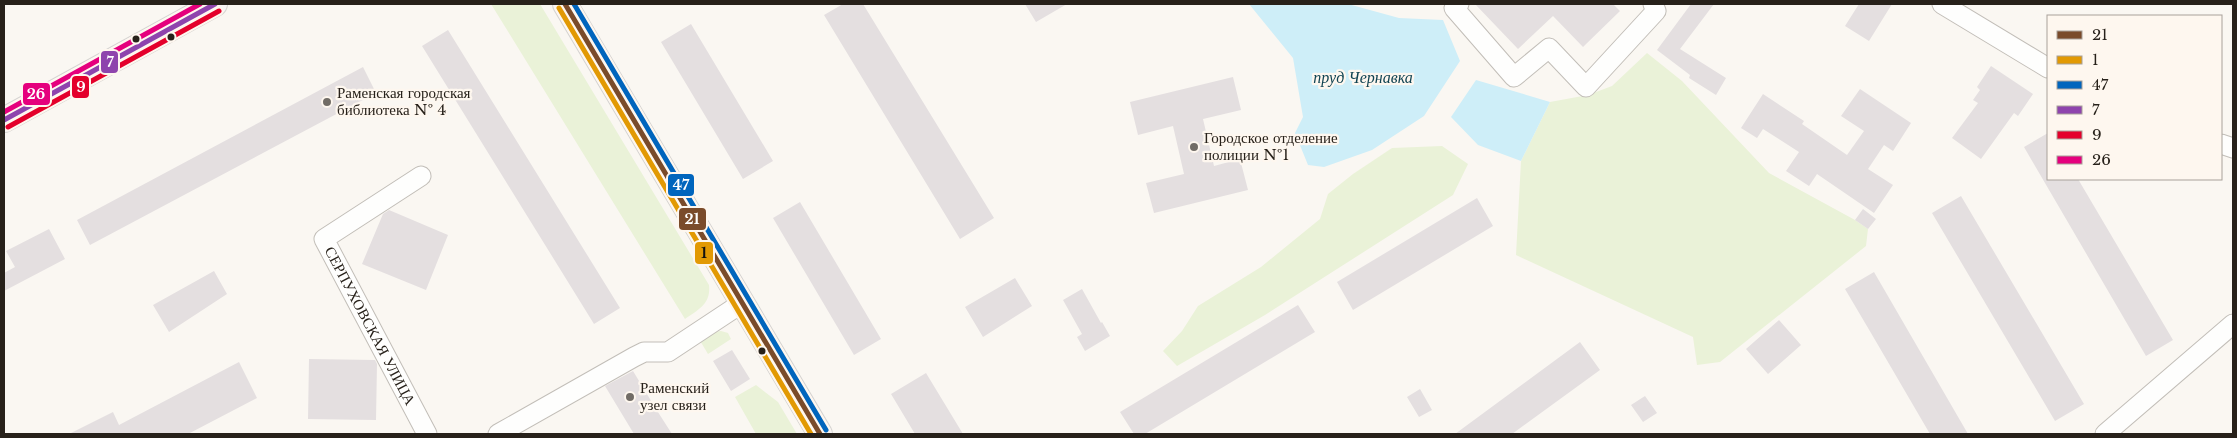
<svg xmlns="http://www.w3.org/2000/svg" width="2237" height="438" font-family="'Libre Baskerville',serif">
<rect width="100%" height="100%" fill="#faf7f2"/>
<!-- green -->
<path fill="#eaf2d8" d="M491,4H540L709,285C711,304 699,309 685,319Z
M1647,53L1682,81L1769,173L1855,220L1868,229L1866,246L1720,362L1697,365L1693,337L1516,255L1521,161L1550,102L1588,95L1612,86Z
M1442,146L1468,164L1453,195L1265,315L1177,366L1163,351L1182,331L1198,306L1261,267L1320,219L1328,194L1353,174L1392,148Z
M721,331L728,333L731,339L708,354L699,339L714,332Z
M756,385L778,402L797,434H756L735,397Z"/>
<!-- water -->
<path fill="#ceeef8" d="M1249,4H1348L1399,18L1443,20L1460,61L1424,116L1372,150L1324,167L1308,165L1295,133L1303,117L1293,58Z
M1476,80L1550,102L1521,161L1478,145L1451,117Z"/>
<!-- building -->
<path fill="#e4dfe0" d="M843,4H863L994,218L960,239L824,15Z
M1025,4H1067L1036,22Z
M1475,4H1613L1620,11L1583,47L1553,16L1518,49Z
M1691,4H1714L1680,49L1726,78L1716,95L1689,78L1690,75L1657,50Z
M1859,4H1892L1869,41L1845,26Z
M691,24L773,161L743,179L661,42Z
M448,30L620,308L594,324L422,46Z
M1991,66L2033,94L2018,116L2014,113L1981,159L1952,138L1978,103L1973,100L1980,90L1977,87Z
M363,67L376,93L90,245L77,220Z
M1233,77L1241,110L1203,119L1214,166L1240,159L1248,190L1154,213L1146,183L1184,174L1173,126L1138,135L1130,102Z
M1860,89L1911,123L1893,151L1884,145L1868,169L1893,185L1874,213L1817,174L1809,186L1786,171L1799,152L1763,129L1757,138L1741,128L1763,94L1804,121L1802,124L1847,155L1864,131L1841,116Z
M2048,133V179H2078L2173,340L2146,356L2024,147Z
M1961,196L2084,404L2055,421L1932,213Z
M1477,198L1493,226L1353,310L1337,282Z
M800,202L881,339L854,355L773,218Z
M1863,209L1876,219L1868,229L1855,220Z
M389,210L448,235L426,290L362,264L383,214Z
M49,229L65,259L4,291V273L15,267L6,251Z
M214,271L227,294L169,332L153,305Z
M1874,272L1968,434H1930L1871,333L1845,289Z
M1015,278L1032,306L983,337L965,307Z
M1082,289L1101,323L1102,322L1110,336L1085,351L1077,337L1082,334L1063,300Z
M1298,305L1315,332L1145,434H1134L1120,412Z
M1779,320L1801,345L1768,374L1746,349Z
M1580,342L1600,370L1512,434H1455Z
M732,350L750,379L731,391L713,361Z
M309,359L375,360L377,364L376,420L308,419Z
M239,362L257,398L188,434H69L113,412L119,425Z
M633,371L656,409L672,434H634L605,386Z
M926,373L963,434H915L891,394Z
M1420,389L1432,410L1419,417L1407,397Z
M1645,396L1657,413L1643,422L1631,405Z"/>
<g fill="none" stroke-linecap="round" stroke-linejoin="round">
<!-- minor casing -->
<g stroke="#c2beb8" stroke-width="21">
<g id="minor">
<path d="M1459,4L1454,8L1514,77L1549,48L1586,87L1656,11L1653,4"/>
<path d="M1942,4L2048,68"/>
<path d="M2221,144L2233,148"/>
<path id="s1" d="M421,176L324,239L427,434"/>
<path d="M498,434L634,357L644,352H668L742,303"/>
<path d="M2105,434L2233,324"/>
</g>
</g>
<!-- major casing -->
<g stroke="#d6d4d1" stroke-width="26">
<path id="major" d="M565,4L820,434
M4,120L215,4"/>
</g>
<!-- minor -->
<use href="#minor" stroke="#fefefd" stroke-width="19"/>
<!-- major -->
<use href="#major" stroke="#f9f5f5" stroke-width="24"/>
<!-- bus-1 casing -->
<g stroke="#fef7ef" stroke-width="9">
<path id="bus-1" d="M565,4L820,434"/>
</g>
<!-- bus-2 casing -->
<g stroke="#fef7ef" stroke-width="9">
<path id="bus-2" d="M559,8L811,434"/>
</g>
<!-- bus-3 casing -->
<g stroke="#fef7ef" stroke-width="9">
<path id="bus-3" d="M574,4L826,430"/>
</g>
<!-- bus-4 casing -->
<g stroke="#fef7ef" stroke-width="9">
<path id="bus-4" d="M4,120L215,4"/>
</g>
<!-- bus-5 casing -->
<g stroke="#fef7ef" stroke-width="9">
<path id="bus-5" d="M8,127L219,11"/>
</g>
<!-- bus-6 casing -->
<g stroke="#fef7ef" stroke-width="9">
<path id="bus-6" d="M4,112L200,4"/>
</g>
<!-- bus-1 -->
<use href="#bus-1" stroke="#7a4b2a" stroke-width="5"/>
<!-- bus-2 -->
<use href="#bus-2" stroke="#e29903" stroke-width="5"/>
<!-- bus-3 -->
<use href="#bus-3" stroke="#0065bd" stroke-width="5"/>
<!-- bus-4 -->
<use href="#bus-4" stroke="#8e44ad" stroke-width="5"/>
<!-- bus-5 -->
<use href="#bus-5" stroke="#e4002b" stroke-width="5"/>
<!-- bus-6 -->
<use href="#bus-6" stroke="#e5007d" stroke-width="5"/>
</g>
<!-- markers -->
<g fill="#27211a" stroke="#fef7ef" stroke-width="2">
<circle cx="171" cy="37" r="4.5"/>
<circle cx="136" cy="39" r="4.5"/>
<circle cx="762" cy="351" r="4.5"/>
</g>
<g fill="#716c66" stroke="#fef7ef" stroke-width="2">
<circle cx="327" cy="102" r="5"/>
<circle cx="1194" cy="147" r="5"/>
<circle cx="630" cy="397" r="5"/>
</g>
<g text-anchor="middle" stroke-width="4.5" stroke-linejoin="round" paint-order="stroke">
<!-- poi labels -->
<g font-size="15" fill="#27211a" stroke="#fef7ef" text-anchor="start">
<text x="337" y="98">Раменская городская<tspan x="337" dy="17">библиотека № 4</tspan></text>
<text x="1204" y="143">Городское отделение<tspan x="1204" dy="17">полиции №1</tspan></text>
<text x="640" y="393">Раменский<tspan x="640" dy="17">узел связи</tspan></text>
</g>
<!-- street labels -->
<g font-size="15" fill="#27211a" stroke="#fef7ef">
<text dy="5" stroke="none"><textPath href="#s1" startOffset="214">СЕРПУХОВСКАЯ УЛИЦА</textPath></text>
</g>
<!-- water labels -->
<g font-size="16" font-style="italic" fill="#104352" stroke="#fef7ef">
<text x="1363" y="83">пруд Чернавка</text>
</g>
</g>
<g stroke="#fef7ef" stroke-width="2">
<rect x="100" y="50" width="19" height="24" rx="5" fill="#8e44ad"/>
<rect x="71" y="75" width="19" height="24" rx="5" fill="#e4002b"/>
<rect x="22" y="82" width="29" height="24" rx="5" fill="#e5007d"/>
<rect x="667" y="173" width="28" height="24" rx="5" fill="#0065bd"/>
<rect x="678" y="207" width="29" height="24" rx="5" fill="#7a4b2a"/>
<rect x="694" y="241" width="20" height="24" rx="5" fill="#e29903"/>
</g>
<g font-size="14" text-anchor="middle" font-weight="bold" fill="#fff">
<text x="110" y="67">7</text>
<text x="81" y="92">9</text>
<text x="36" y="99">26</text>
<text x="681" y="190">47</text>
<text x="692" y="224">21</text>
</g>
<g font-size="14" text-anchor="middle" font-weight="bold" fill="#111">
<text x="704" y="258">1</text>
</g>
<!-- border -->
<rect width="2237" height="438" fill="none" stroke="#27211a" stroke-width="10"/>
<!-- legend -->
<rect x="2047" y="15" width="175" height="165" fill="#fef7ef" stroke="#a8a19a"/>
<rect x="2057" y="31" width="25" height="8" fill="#7a4b2a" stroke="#a8a19a"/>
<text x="2092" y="40" font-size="15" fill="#27211a">21</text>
<rect x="2057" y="56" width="25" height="8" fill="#e29903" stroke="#a8a19a"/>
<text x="2092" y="65" font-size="15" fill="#27211a">1</text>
<rect x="2057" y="81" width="25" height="8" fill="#0065bd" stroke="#a8a19a"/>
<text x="2092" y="90" font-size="15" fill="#27211a">47</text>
<rect x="2057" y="106" width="25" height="8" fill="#8e44ad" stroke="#a8a19a"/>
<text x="2092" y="115" font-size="15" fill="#27211a">7</text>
<rect x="2057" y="131" width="25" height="8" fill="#e4002b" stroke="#a8a19a"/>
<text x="2092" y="140" font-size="15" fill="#27211a">9</text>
<rect x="2057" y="156" width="25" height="8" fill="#e5007d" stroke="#a8a19a"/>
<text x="2092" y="165" font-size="15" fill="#27211a">26</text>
</svg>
